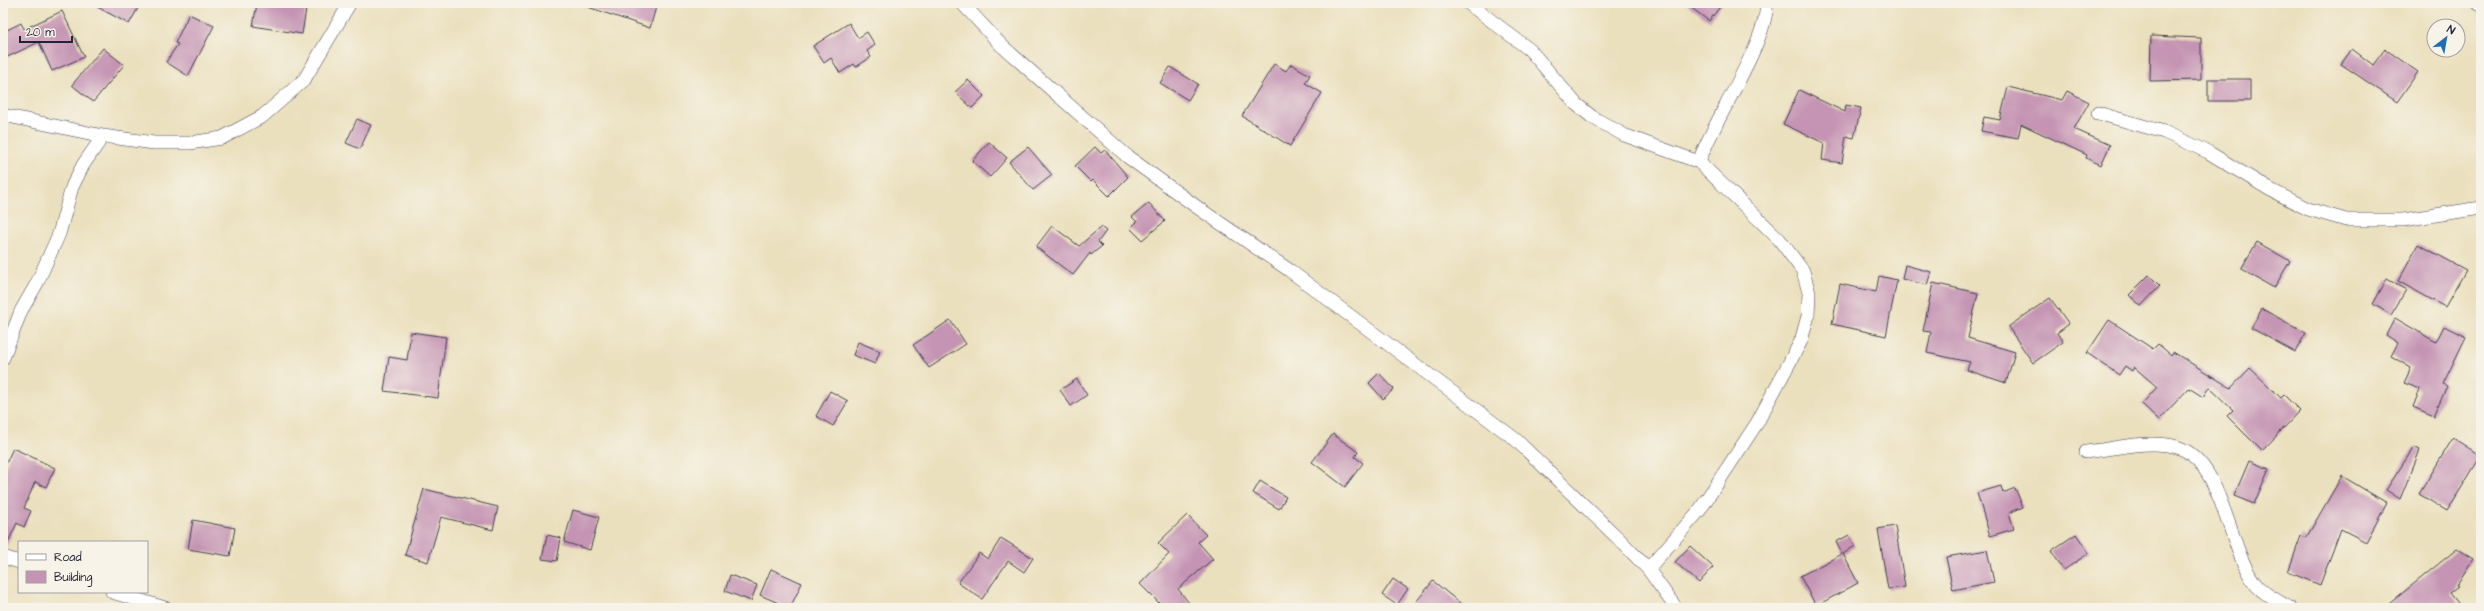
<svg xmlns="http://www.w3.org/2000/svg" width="2484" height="611" font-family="'Architects Daughter',sans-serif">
<rect width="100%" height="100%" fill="#f7f3e8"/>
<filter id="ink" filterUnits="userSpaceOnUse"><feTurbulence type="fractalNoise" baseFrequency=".025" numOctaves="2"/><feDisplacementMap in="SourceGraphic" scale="8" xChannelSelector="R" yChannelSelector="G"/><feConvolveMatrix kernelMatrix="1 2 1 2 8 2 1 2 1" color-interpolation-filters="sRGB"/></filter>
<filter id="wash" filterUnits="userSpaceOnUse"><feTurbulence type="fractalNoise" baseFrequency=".012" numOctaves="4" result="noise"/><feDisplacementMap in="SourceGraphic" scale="16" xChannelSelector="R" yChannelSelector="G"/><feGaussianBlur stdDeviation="0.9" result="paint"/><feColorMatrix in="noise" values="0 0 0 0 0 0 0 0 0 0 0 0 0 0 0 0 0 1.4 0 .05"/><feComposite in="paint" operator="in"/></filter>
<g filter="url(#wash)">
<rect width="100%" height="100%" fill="#ebe0be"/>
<g id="blocks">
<!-- building -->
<path fill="#c594b4" d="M90,3H141L129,24Z
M266,3H307L302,34L253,26L257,4L265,6Z
M583,3H642L656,7L650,28L582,5Z
M1685,3H1723L1709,21Z
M62,11L84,57L52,71L39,42L3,59V32L21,23L24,29Z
M189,14L214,26L188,76L166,62L178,44L175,43Z
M849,23L858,38L867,32L875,45L867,51L871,57L856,67L854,64L840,73L831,58L824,63L813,46Z
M2151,36L2201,38V80L2150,81Z
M103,48L124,65L93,102L72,85Z
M2352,49L2373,65L2385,49L2418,72L2397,102L2341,64Z
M1274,64L1286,71L1291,64L1310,75L1305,83L1322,93L1290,146L1242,116Z
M1170,67L1198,84L1188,100L1160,83Z
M2208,79H2250V101H2208Z
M968,80L984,96L972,108L955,92Z
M2008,87L2062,100L2067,91L2089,102L2074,129L2110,145L2101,165L2086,158L2087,155L2021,124L2018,138L1981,131L1984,117L2000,120Z
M1799,90L1845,112L1846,105L1861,108L1854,138L1846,136L1842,163L1822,160L1824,143L1783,124Z
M357,119L371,125L360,149L346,143Z
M989,142L1007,158L990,177L972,161Z
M1028,147L1052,175L1033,190L1009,162Z
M1095,147L1101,153L1105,150L1128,177L1109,196L1093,180L1091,182L1075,166Z
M1149,203L1165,221L1142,240L1130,228L1137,222L1132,217Z
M1052,226L1079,246L1101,227L1106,231L1098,242L1102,246L1091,255L1090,253L1073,275L1036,247Z
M2257,242L2290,261L2274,288L2241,269Z
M2418,244L2466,270L2445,307L2398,281Z
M1905,265L1931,272L1927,285L1902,279Z
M2149,275L2160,286L2141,306L2129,295Z
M1879,276L1897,280L1886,336L1832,324L1840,284L1876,292Z
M2387,279L2406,290L2391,315L2373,304Z
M1933,283L1978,293L1968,338L2015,352L2006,383L1967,370L1970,362L1927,353L1931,332L1923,331Z
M2050,298L2069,324L2057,333L2063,342L2033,363L2008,327Z
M2262,309L2306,333L2295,352L2251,328Z
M2395,318L2436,342L2444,326L2466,337L2443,384L2447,386L2434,416L2413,407L2420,389L2404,383L2411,368L2391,356L2398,343L2386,335Z
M950,320L966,344L929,368L913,345Z
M2109,320L2153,349L2158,344L2171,355L2173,352L2231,388L2250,368L2281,398L2284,395L2300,411L2262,451L2227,416L2233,410L2209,387L2203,397L2189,388L2159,420L2142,404L2157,387L2134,367L2132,371L2125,366L2119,375L2087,353Z
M411,332L446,337L438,398L384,391L389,357L407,360Z
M858,342L880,351L875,364L853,355Z
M1379,373L1394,389L1383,399L1369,383Z
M1077,379L1087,395L1071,406L1060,390Z
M830,391L848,401L833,426L816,416Z
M1333,434L1358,452L1355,457L1363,463L1345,487L1312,462Z
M2453,438L2481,456L2447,511L2419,494Z
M2414,447L2420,450L2400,499L2386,490Z
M13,448L55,468L46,487L35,482L24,508L31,511L24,527L17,523L5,549H3V470Z
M2249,461L2269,469L2254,504L2234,496Z
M2342,476L2387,503L2366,542L2341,529L2320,585L2288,572L2301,536L2306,538Z
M1260,481L1286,497L1279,509L1253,493Z
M2001,486L2003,493L2015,488L2023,507L2009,513L2014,529L1990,536L1977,493Z
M424,489L498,507L493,530L441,517L428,562L405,555Z
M573,510L599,517L590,550L564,542Z
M1187,515L1206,535L1198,542L1213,559L1178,589L1193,608H1164L1140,584L1169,554L1158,543Z
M193,520L235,528L230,556L188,549Z
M1895,526L1905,587L1888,589L1878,529Z
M2076,534L2089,553L2064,570L2051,551Z
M547,535L561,538L557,561L542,559Z
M1849,535L1855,546L1843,554L1858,583L1816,606L1800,576L1842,554L1836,542Z
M1001,538L1033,558L1024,572L1008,561L982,599L958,583L979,553L988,559Z
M1690,546L1713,567L1699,583L1675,562Z
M2457,549L2473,559L2456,586L2458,587L2450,593L2462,608H2384Z
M1987,550L1994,582L1953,590L1946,557Z
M771,569L802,583L790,608L760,595Z
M730,575L757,585L751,601L725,591Z
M1393,579L1408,589L1397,605L1382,595Z
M1433,581L1466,608H1411Z"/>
</g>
</g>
<g filter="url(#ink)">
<use href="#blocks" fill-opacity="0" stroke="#403e4f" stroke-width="1"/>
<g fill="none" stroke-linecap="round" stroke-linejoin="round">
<!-- street casing -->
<g stroke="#403e4f" stroke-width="14">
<path id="street" d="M962,3L1001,45L1128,157L1201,210L1289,270L1515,439L1620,540L1648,569L1676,608
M1468,3L1530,50L1576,104L1592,117L1624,135L1699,162L1779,239L1803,271L1809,293L1808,316L1801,341L1757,423L1699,511L1648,569
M2479,3L2481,4
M2098,113L2164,132L2208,152L2269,189L2308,209L2346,220H2403L2481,208
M3,115L103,136L154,143H190L222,138L263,116L304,80L350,3
M1699,162C1711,125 1771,35 1766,3
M3,358L21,311L37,283L59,234L72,187L83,165L103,136
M2086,452C2114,449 2149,439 2177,447C2224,461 2228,552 2257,586C2265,595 2280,602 2290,608
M3,557L19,562
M112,592L165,608"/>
</g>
<!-- street -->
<use href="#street" stroke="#fff" stroke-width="13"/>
</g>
</g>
<!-- margin -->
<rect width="2484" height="611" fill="none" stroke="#f7f3e8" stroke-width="16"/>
<!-- legend -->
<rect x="18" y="541" width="130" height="52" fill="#f7f3e8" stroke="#a29fa3"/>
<rect x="26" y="554" width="20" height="6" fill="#ffffff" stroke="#a29fa3"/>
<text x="54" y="561" font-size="12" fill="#22223b">Road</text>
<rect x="26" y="571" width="20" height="12" fill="#c594b4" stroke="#a29fa3"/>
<text x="54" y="581" font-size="12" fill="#22223b">Building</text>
<!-- north arrow -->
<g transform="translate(2446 38) rotate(31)"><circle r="19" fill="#f7f3e8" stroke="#a29fa3"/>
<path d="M0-3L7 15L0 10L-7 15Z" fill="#1f6fb2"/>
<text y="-6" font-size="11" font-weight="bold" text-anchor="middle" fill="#22223b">N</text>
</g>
<!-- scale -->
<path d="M20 36v6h52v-6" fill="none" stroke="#22223b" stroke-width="2"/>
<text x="26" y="36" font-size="12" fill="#22223b" stroke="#f7f3e8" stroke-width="3" paint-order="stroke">20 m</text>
</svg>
